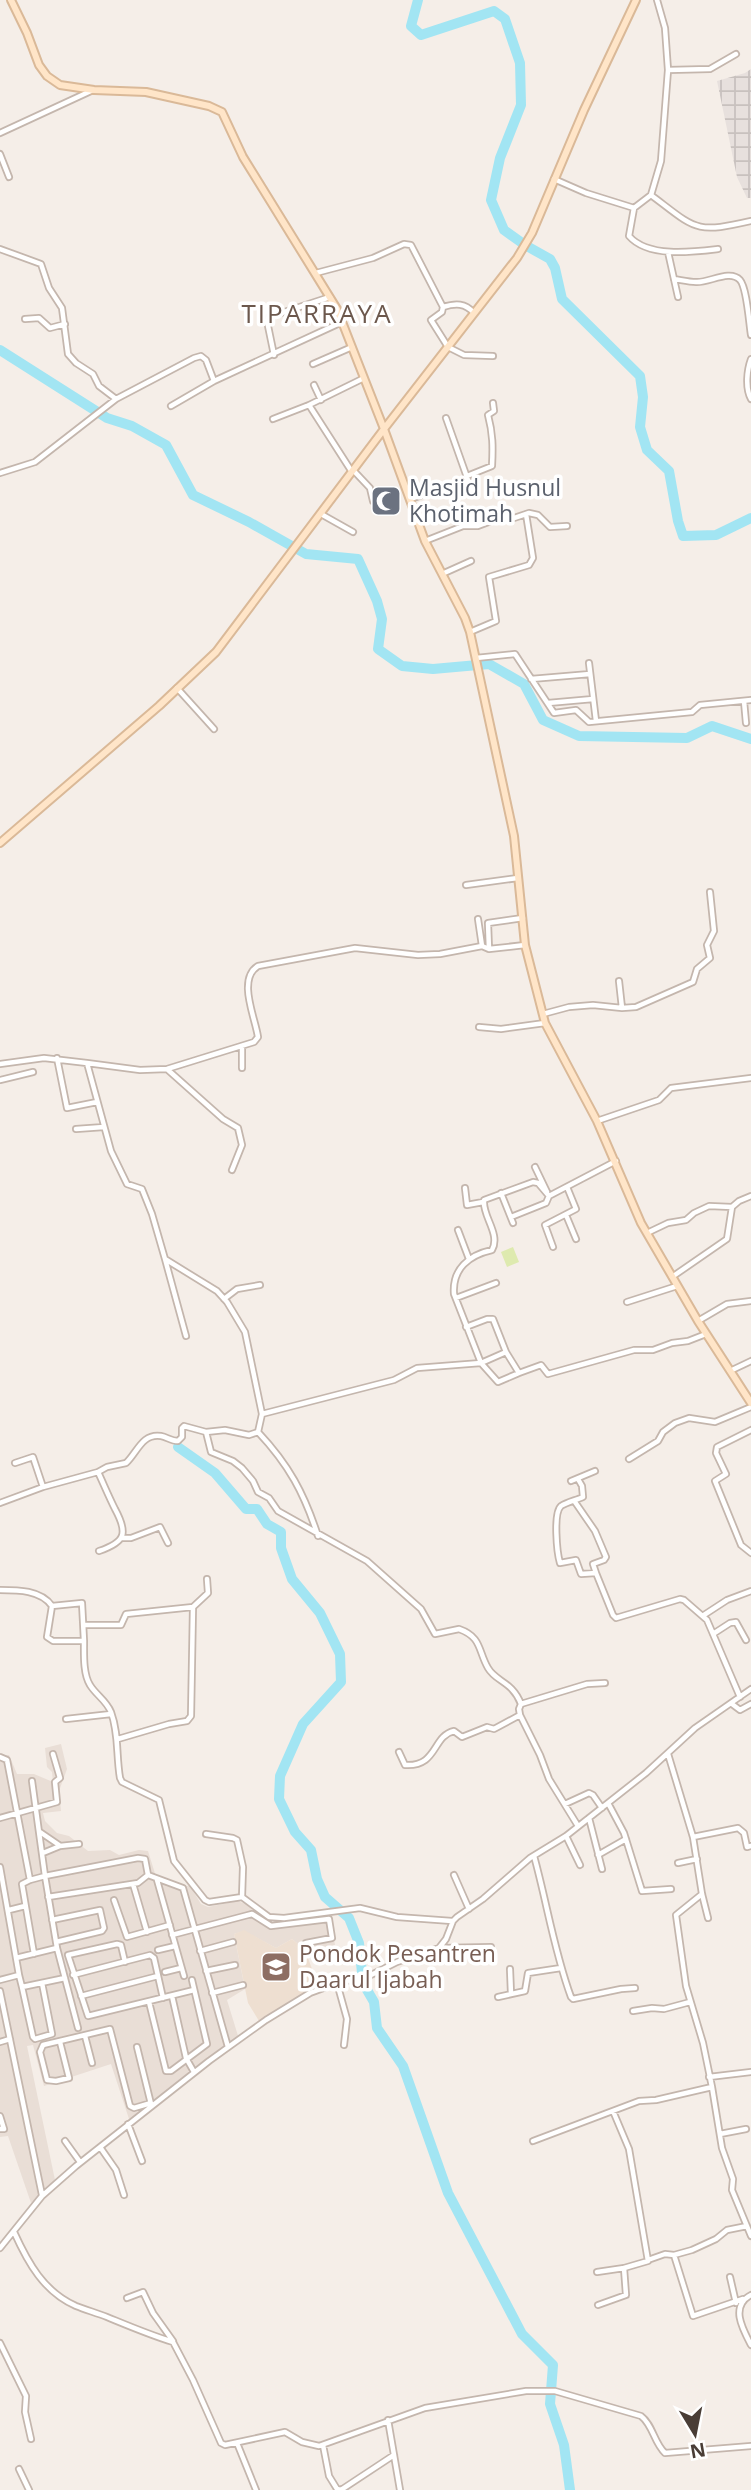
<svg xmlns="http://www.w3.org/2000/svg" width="751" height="2490" font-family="'Open Sans',sans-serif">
<defs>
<pattern id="industrial-grid" width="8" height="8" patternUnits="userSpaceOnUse" patternTransform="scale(1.75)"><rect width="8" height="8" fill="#e7e0dd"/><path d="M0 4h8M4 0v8" fill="none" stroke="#c8c1be"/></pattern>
</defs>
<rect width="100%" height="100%" fill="#f5eee8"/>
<!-- residential -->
<path fill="#e9ded6" d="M61,1744L67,1769L59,1791L61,1811L43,1813L45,1821L57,1833L69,1836L88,1851L110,1850L119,1855L139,1850L148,1851L157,1880L165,1885L190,1886L201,1904L208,1907L238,1901L248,1905L269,1927L330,1916L335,1945L305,1950L292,1939L276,1948L244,1931L234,1934L245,1989L227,2000L239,2039L130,2122L111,2064L44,2086L33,2045L27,2046L55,2180L31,2203L8,2136L0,2137V1756L9,1755L17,1774H34L53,1782L52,1772L47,1767L45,1748Z"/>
<!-- industrial -->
<path fill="url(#industrial-grid)" d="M751,69V198H747L737,177L717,81L745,73Z"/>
<!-- education -->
<path fill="#eedfd1" d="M244,1930L276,1948L292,1939L305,1950L318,1985L259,2021L248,2003L234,1934Z"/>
<!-- garden -->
<path fill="#deeaaf" d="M513,1247L519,1262L507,1267L501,1252Z"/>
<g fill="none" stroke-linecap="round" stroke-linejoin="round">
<!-- river -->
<path stroke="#a2e5f3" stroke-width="10" d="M418,0L411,26L421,35L494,11L505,19L520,63L521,105L500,158L491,200L504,230L525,245L550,259L555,268L562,299L640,376L643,397L640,427L647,450L669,471L678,521L683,536L716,535L751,518
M0,350L107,418L132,426L166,445L193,495L249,522L306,554L358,559L377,601L382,619L378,649L402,666L433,669L489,664L524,684L543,720L579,736L687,738L712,726L751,739
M178,1447L215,1473L246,1509H257L267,1524L281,1532V1548L292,1579L320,1613L340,1654L341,1682L303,1724L280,1776L279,1799L295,1832L311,1850L317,1879L325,1897L349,1918L359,1943L363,1983L374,2002L377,2028L403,2066L448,2193L522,2334L553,2365L550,2404L564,2445L570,2490"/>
<!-- street casing -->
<g stroke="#c4b6ad" stroke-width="8">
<path id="street" d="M668,70L710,69L736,54
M0,133L93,90
M0,154L9,177
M554,179L586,193L634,208L651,195
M651,195L661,161L668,70L665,28L657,0
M651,195C696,229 694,234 751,221
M634,208L629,236C648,258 693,252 718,249
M0,249L41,264L49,288L62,308L68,354L76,363L93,374L99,386L116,399
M668,252L678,297
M316,273L373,258L404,244L411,245L443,307L442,312L431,320L448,347L464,355L493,356
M674,279C681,280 689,282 696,282C709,283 730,269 740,280C747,288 749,323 751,335
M443,307C456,303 465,303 474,313
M25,319L39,318L50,328L65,324
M274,355L267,321L269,317L330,297
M751,359C747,370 745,388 751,399
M313,364L352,347
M314,385L321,400
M171,406L214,381
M273,419L309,405
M353,470L370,488L373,501
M352,472L309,405L364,378
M0,473L35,462L116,399L194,358L201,356L206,360L214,381L342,322
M467,476L492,466C493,447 493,434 488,415L494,411L493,403
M411,499L444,487L465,486L469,483L446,418
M321,514L353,532
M425,541L463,526H478L499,518L508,520L529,513L538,515L550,527L567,526
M442,574L471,561
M470,632L496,621L489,577L529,565L533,558L526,514
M476,658L515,654L554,713L576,710L589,722L692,712L700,705L751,700
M589,663L596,721
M531,679L590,674
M177,688L214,729
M744,701L746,723
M548,703L593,699
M466,885L518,878
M478,919L482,946
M489,949L488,923L523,918
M619,981L622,1008
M543,1014L569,1007L593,1005L622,1008L636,1007L693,982L697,969L710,958L707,945L714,931L710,892
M479,1027L501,1029L545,1023
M57,1058L67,1108L97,1102
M87,1063L140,1070L167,1069L254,1042L258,1037C255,1017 237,979 258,966L355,948L418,955L440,954L482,946L489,949L525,945
M0,1064L44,1058L87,1063L111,1151L127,1184L142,1189L152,1214L165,1259L217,1291L227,1302L245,1332L262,1414L258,1432
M242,1068V1046
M168,1070L223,1119L238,1128L242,1145L232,1170
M0,1080L33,1072
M597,1121L659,1100L671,1088L751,1078
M76,1129L104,1127
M535,1167L547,1192
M465,1188L467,1205L483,1202
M501,1193L513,1223
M566,1215L576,1239
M511,1217L546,1203L549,1196L616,1161
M458,1230L469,1259
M647,1233L668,1223L686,1220L694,1213L709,1206L732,1207
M553,1247L545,1225L576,1209L567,1187
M165,1259L186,1336
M672,1277L727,1239L732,1207L739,1201L751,1196
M456,1298L496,1283
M224,1299L237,1289L260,1285
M627,1302L677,1286
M698,1321L727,1304L751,1301
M466,1327L487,1319H493L506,1352
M730,1371L751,1361
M519,1373L498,1382L481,1363L454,1294C452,1269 469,1255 492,1250C501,1234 482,1216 484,1200L533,1182L538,1183L549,1196
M262,1414L394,1380L417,1368L481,1363L506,1352L519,1373L541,1365L548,1374L634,1350H653L672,1343L688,1341L706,1334
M751,1430L717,1447L716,1453L726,1474L715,1481L741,1545L751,1553
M206,1432L211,1452L233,1461L242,1468L253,1481L258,1492L269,1498L278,1511L367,1561L421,1609L435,1634L459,1629C482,1637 478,1651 488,1668C496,1682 512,1681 521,1704L519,1709L520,1715
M258,1432C289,1465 304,1493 318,1536
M629,1459L658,1441L663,1432L675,1423L689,1418L715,1422L751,1407
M15,1463L33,1457L43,1487
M578,1479L582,1486L583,1497C577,1500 567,1502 561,1506C553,1513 557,1553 560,1563L576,1560L581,1574L596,1573L613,1615L616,1618L680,1599L684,1600L707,1620L740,1697
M571,1481L595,1471
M575,1502L595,1531L606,1557L604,1560L593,1564L596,1573
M0,1503L43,1487L98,1472
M122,1538H131L160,1527L168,1543
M99,1551C126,1542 128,1533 115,1509C109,1497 104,1485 98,1472L107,1467L126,1463C137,1453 142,1433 161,1436C167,1437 171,1441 178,1441L182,1437V1428L184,1426L206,1432L225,1430L249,1435L258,1432
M0,1590C18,1590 41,1590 52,1606
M52,1606L47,1637L53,1641H84C84,1654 83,1674 90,1685C96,1695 106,1700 111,1712C119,1734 116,1755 120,1778L122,1782L159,1800L174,1861L205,1900L209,1902L242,1897L269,1917L284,1918L360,1908L397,1917L452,1921
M52,1606L82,1603L84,1641
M704,1615L727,1600L751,1591
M84,1625H121L126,1614L193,1607L208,1593L207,1579
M713,1634L730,1623L736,1622L746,1640
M521,1704L587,1684L605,1683
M732,1704L740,1710L751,1704
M66,1719L111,1714
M118,1739L169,1724L187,1721L191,1716L193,1607
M399,1752L405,1765C438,1767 432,1736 454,1731L462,1737L487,1727L494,1729L520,1715L540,1755L549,1779L578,1826
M668,1754L693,1837L702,1894L708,1918
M0,1757L7,1760L30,1880
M32,1781L45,1876L30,1880L22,1884L34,1954
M608,1803L624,1833L642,1891L671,1889
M565,1804L589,1793L593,1795L602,1808
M0,1818L57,1802L55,1782L60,1778L53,1754
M589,1818L602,1869
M40,1832L59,1845
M206,1834L233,1838L237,1840L243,1867L242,1897
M566,1836L580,1865
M693,1837L738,1828L744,1833L747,1847L751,1846
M43,1853L60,1846L79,1844
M598,1855L626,1839
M534,1856C547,1903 554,1951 571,1997L573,1999L621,1989L635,1988
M678,1863L697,1859
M0,1867L19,1975L0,1980
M148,1875L183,1888L228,2047
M454,1875L469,1909
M157,1880L184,1976
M133,1884L147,1932
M114,1900L127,1937L170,1925
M9,1910L25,1906
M52,1920L100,1910L104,1928L102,1931L56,1942
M172,1935L248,1915L252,1914L271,1926L329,1919L332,1938L306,1943
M57,1948L78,2028
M440,1948L491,1947
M158,1950L175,1946
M200,1951L233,1942
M16,1958L57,1948L45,1876L138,1858L145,1859L148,1875L138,1883L48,1897
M125,1962L121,1945L117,1944L68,1955L88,2016L194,1990
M510,1969L511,1994
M206,1971L235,1965
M165,1972L181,1968
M19,1975L22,1987L65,1978
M73,1975L150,1955L154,1958L163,1998
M337,1983L347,2019L344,2045
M22,1987L33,2037L35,2039L52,2034L42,1983
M0,1991L42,2195
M212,1993L243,1985
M81,1996L158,1976
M172,1996L186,2058L194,2072
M498,1997L525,1991L528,1973L561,1968
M149,2002L166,2071H171L207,2044L192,1980
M633,2011L652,2008L664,2009L690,2002
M85,2036L92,2063
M0,2042L10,2039
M60,2042L69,2078L56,2081L47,2080L40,2052L43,2045L110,2029L130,2106L134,2108L151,2103
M137,2047L151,2104
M709,2077L751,2072
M712,2087L722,2148L733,2179L732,2190L751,2236
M0,2116L4,2129H0
M128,2124L142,2161
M720,2134L746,2129
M65,2141L80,2162
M533,2141L639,2101L656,2100L712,2087L703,2043L686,1986L676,1915L702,1894
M100,2147L116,2170L124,2195
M14,2232C28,2263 44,2292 76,2306C86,2310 97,2313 107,2317C129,2326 150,2335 173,2342L193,2380L221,2443L225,2445L285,2432L302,2442L319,2446L425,2408L526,2391H555L641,2416C653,2425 654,2443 665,2453L751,2446
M0,2248L42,2196L76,2166L209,2061L266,2020L310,1993L337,1983L369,1976L397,1962L439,1948L446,1939L453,1921L457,1917L483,1899L530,1858L566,1836L646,1773L695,1728L751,1689
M674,2255L693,2316L743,2299
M648,2260L665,2254L674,2255L692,2250L716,2239L727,2230L747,2226
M597,2272L624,2268
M730,2277L736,2303
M751,2295C730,2306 742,2328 751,2345
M127,2298L143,2292L153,2313L173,2341
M598,2305L626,2295L624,2268L648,2261L629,2149L613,2111
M0,2343L26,2396L25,2412L31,2439
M388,2420L400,2490
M237,2443L256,2490
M323,2445L329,2476L337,2489L341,2490L394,2455
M19,2469L29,2490"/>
</g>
<!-- secondary casing -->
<g stroke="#dab998" stroke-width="10">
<path id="secondary" d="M636,0L584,110L532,233L517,258L384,429L425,541L465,618L470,632L514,836L525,945L545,1023L597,1121L641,1223L698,1321L751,1403
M0,843L159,706L216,652L384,429L337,309L243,157L222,112L209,106L146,92L94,90L60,85L47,76L39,65L27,33L11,0"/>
</g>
<!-- street -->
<use href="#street" stroke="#fff" stroke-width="4.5"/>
<!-- secondary -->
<use href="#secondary" stroke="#ffe5c8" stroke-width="6"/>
</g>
<!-- icons -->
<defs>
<g id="mosque-square" transform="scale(1.575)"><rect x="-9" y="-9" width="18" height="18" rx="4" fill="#6b7280" stroke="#fff"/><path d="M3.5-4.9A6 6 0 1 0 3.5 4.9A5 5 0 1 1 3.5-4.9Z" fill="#fff"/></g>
<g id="school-square" transform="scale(1.575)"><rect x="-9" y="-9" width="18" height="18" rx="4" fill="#8d6e63" stroke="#fff"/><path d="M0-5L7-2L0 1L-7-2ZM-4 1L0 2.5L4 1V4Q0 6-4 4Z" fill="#fff"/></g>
</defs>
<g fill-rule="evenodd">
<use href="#mosque-square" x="386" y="501"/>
<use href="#school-square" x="276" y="1967"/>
</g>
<g text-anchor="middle" stroke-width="7" stroke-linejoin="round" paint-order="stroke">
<!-- worship labels -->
<g font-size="23" fill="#5b616d" stroke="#fff" text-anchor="start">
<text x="409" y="496">Masjid Husnul<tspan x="409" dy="26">Khotimah</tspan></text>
</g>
<!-- education labels -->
<g font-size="23" fill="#785e54" stroke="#fff" text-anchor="start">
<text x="299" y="1962">Pondok Pesantren<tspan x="299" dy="26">Daarul Ijabah</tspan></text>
</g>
<!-- quarter labels -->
<g font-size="26" letter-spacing="2" fill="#6c584d" stroke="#fff">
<text x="317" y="323">TIPARRAYA</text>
</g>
</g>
<!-- north arrow -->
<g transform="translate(695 2434) rotate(170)" stroke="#ffffff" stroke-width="5" paint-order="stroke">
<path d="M0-5L12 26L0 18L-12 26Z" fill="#493d36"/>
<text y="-10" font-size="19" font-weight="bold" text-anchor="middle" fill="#493d36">N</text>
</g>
</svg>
